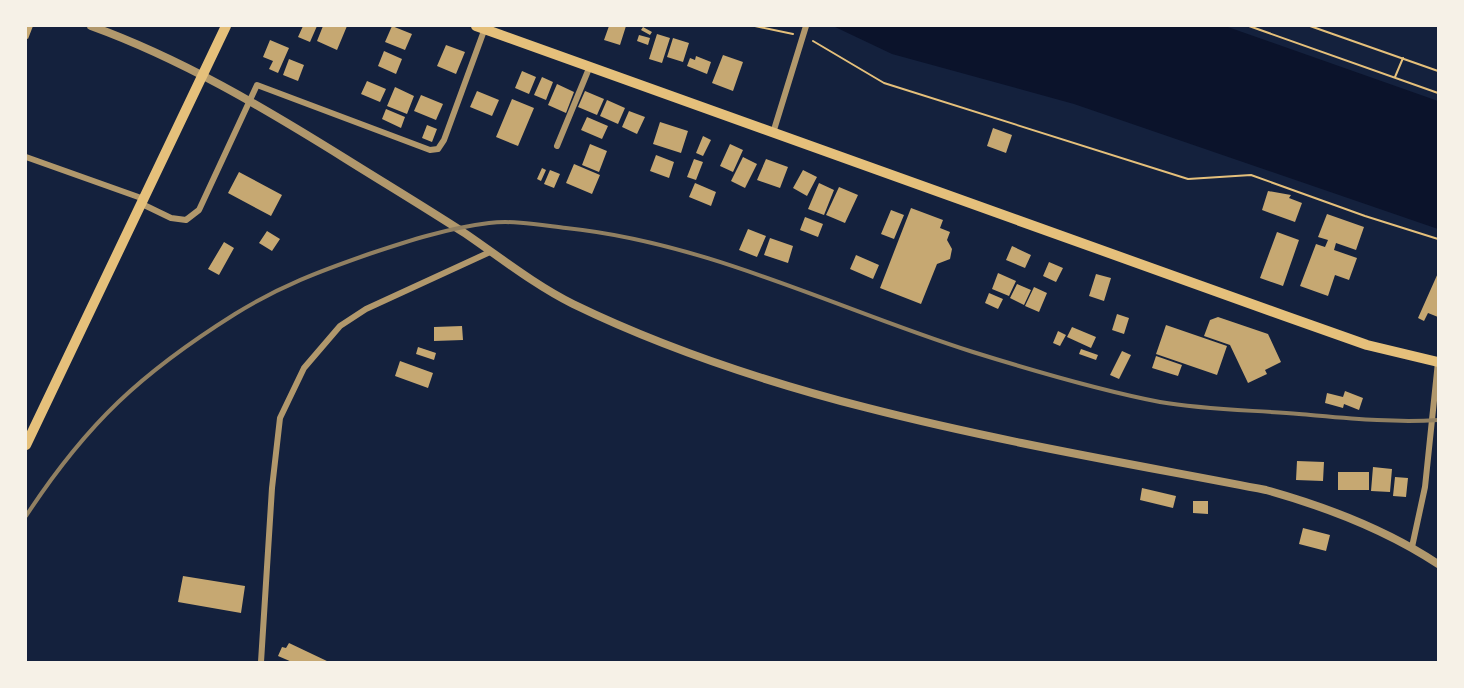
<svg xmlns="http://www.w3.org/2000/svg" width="1464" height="688" font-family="'Roboto Serif',serif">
<rect width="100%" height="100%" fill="#14213d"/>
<!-- water -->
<path fill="#0b132b" d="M833,26H1225L1438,101V229L1074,104L892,54Z"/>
<!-- building -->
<path fill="#c6a872" d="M26,26H33L28,39L26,38Z
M303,26H317L310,42L298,37Z
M323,26H347L337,50L317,41Z
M392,26L412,34L405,50L385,42Z
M609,26H626L620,45L604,40Z
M643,27L652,32L650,35L641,30Z
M657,34L670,38L662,63L649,59Z
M639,35L650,38L648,45L637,41Z
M673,38L689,43L683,62L667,57Z
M270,40L289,48L278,73L269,69L273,61L263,57Z
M446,45L465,52L456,74L437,66Z
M384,51L402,59L396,74L378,66Z
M723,55L743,62L733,91L712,83Z
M696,56L711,62L707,74L687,66L690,58L695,60Z
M289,59L304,65L298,81L283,75Z
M522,71L536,77L529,94L515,88Z
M542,77L553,82L546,100L534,95Z
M367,81L386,89L380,102L361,94Z
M557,84L574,92L566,113L548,105Z
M395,87L414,96L407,114L387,106Z
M477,91L499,100L492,116L470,107Z
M585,91L604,99L597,115L578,107Z
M421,95L443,104L436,120L414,111Z
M512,99L534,108L518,146L496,137Z
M607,100L625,108L618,124L600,116Z
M386,109L405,117L401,128L382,119Z
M629,111L645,117L637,134L622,127Z
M587,117L608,126L602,139L581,130Z
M660,122L688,131L681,153L653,144Z
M427,125L437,129L432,142L422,138Z
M993,128L1012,135L1006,153L987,146Z
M703,136L711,140L703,156L696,153Z
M590,144L607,151L599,172L582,165Z
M730,144L743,150L733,172L720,166Z
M656,155L674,162L669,178L650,171Z
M743,157L757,164L745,188L731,181Z
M694,159L703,162L696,180L687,177Z
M766,159L788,167L780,188L757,180Z
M574,164L600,175L592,194L566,183Z
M542,168L546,170L541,181L537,179Z
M550,170L560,174L554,188L544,184Z
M803,170L817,177L807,196L793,188Z
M239,172L282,195L271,216L228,193Z
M695,183L716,192L711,206L689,197Z
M819,183L834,190L824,215L808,209Z
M839,187L858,195L845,223L826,215Z
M1268,191L1291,195L1289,198L1302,203L1295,222L1262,210Z
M911,208L943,220L940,228L950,232L947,240L952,249L950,259L937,264L921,304L880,288Z
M891,210L904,215L894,239L881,234Z
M1327,214L1364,227L1356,250L1336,243L1334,250L1357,258L1349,280L1335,275L1328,296L1300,286L1316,244L1325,247L1328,240L1318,237Z
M805,217L823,224L818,237L800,230Z
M748,229L766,236L757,257L739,250Z
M267,231L280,239L272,251L259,243Z
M1277,232L1299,240L1283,286L1260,278Z
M770,238L793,246L788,263L764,255Z
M224,242L234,248L219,275L208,269Z
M1012,246L1031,255L1025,268L1006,260Z
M856,255L879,265L873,279L850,269Z
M1049,262L1063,268L1056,282L1043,276Z
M998,273L1016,281L1009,296L992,289Z
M1438,273V317L1428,313L1424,321L1418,318Z
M1096,274L1111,278L1104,301L1089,296Z
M1017,284L1031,290L1024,305L1010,298Z
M1034,287L1047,293L1039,312L1025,306Z
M989,293L1003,299L998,309L985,303Z
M1117,314L1129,318L1124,334L1112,330Z
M1218,317L1268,334L1281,362L1265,370L1267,374L1248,383L1230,345L1204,336L1210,320Z
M1166,325L1227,346L1217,375L1156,354Z
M462,326L463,340L434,341V327Z
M1072,327L1096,337L1091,348L1067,337Z
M1058,331L1066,335L1060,346L1053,343Z
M418,347L436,353L434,360L416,354Z
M1081,349L1098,355L1096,360L1079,354Z
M1122,351L1131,355L1119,379L1110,375Z
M1156,356L1182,365L1178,376L1152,368Z
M400,361L433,373L428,388L395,376Z
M1345,391L1363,398L1359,410L1344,404L1343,408L1325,403L1327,393L1343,397Z
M1297,461L1324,462L1323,481L1296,480Z
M1373,467L1392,469L1390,492L1371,491Z
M1338,472H1369V490H1338Z
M1395,477L1408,478L1406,497L1393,496Z
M1142,488L1176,496L1173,508L1140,500Z
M1193,501H1208V514L1193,513Z
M1303,528L1330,535L1326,551L1299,544Z
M183,576L245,586L241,613L178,602Z
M289,643L329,662H292L278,656L282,647L286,648Z"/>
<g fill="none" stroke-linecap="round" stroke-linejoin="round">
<!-- path -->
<path stroke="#e5c07b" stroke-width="2" d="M755,26L793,34
M1249,26L1438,93
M1310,26L1438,71
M813,41L884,83L1188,179L1251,175L1365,216L1438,239
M1395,77L1403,58"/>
<!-- minor -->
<path stroke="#b1986c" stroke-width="6" d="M773,133L806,26
M557,146L590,66
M26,157L144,199
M142,204L171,218L186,220L199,210L257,85L430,150L438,149L444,140L485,28
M1412,547L1425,487L1438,362
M261,662L272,488L280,418L304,368L340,326L366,309L490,252"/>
<!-- tertiary -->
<path stroke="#b1986c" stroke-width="8" d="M91,26C182,59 264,108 346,159C386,184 426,208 466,234C501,258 535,285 573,304C787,408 1034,445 1266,490C1327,507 1385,529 1438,564"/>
<!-- trunk -->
<path stroke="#e5c07b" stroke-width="10" d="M476,26L1285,316L1367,345L1438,362
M26,445L226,26"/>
<!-- rail -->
<path stroke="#918062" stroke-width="4" d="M26,516C87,423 141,373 235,314C280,286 320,271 369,254C408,241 448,228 489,223C514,220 541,225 566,228C709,243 837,309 973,352C1034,371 1098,390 1160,402C1206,410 1253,410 1299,414C1346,418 1392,423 1438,420"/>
</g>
<!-- border -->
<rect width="1464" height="688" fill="none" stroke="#f6f1e7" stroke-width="54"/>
</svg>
